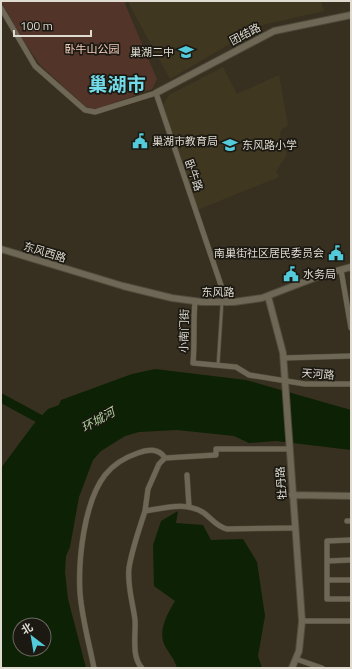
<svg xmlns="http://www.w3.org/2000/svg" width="352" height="669" font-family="'Titillium Web','Noto Sans SC',sans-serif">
<rect width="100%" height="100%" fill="#373020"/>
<!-- built -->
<path fill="#403720" d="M130,1H321L324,11L262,25L170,79L129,4Z
M223,67L237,94L279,75L288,125L282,129L280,134L287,155L276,171L279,177L197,210L163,105L169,95Z"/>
<!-- green -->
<path fill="#523428" d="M1,1H126L125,4L157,79L152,89L101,108L93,109L85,106L40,65L23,40Z"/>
<!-- water -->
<path fill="#0d2104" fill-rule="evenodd" d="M155,369L246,380L351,410V450L276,441L249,443L234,436L177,430L139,432L125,436L101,451L93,460L79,497L70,547L66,556L65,572L68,599L86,668H1V468L33,425L48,409L59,405L61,400L132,374ZM20,625H44V649H20Z
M178,511L176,523L203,525L211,540L243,539L257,562L265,616L258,656L262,668H177C175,660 169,653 165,646C157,631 168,613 175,601L154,586L153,545L161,521Z"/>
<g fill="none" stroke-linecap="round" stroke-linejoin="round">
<!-- river -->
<path stroke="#0d2104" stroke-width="9" d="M1,398L49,424"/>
<!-- service casing -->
<g stroke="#504b3d" stroke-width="4">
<path id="service" d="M218,365L222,303"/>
</g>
<!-- minor casing -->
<g stroke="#504b3d" stroke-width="6">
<path id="minor" d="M1,8L35,66L85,110L95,112L156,93L227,303
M341,270L351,328
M195,302C193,322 195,343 193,363L236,367L249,375L305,384H351
M283,358L351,356
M187,475L189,507
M145,511L148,489L159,464L165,458L216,455V449H289
M347,521H351
M351,540L327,541V599H351
M327,561L351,560
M327,580H351
M302,621H351
M296,659L322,668
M94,668C89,643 82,618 80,593C78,560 84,502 105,475C113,465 126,457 138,453C147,449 159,448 165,458
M142,668C131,657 136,634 135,620C133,603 127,586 129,568C132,549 139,530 145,511C165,508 186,501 204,513C212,519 217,527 227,529L295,528"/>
</g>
<!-- tertiary casing -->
<g stroke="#504b3d" stroke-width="8">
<path id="tertiary" d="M156,93L274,31L351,15
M1,249L123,286L172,298L202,302H234L262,298L322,275L351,267
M268,296L283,353L302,621L299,651L292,668
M292,495L351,496"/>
</g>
<!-- service -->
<use href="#service" stroke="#6e6755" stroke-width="2.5"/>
<!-- minor -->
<use href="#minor" stroke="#6e6755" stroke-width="5"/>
<!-- tertiary -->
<use href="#tertiary" stroke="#6e6755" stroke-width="6"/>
</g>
<!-- icons -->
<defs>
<g id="school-bare" transform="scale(1.2)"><path d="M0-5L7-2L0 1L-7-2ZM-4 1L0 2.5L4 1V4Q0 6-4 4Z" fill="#53cbdb" stroke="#1b1912" stroke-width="2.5" paint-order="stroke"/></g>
<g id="civic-bare" transform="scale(1.2)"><path d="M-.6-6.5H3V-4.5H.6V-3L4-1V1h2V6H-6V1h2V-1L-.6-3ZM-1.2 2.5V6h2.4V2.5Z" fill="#53cbdb" stroke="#1b1912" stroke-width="2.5" paint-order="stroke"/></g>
</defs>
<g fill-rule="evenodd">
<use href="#school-bare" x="186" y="52"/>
<use href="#civic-bare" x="140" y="141"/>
<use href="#school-bare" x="230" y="145"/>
<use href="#civic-bare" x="336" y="253"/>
<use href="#civic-bare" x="291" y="274"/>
</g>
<g text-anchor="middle" stroke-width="3.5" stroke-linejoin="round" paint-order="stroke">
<!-- street labels -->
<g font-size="11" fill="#dfdbd1" stroke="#1b1912">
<text transform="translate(245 34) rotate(-28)" y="4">团结路</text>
<text transform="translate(194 175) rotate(71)" y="4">卧牛路</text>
<text transform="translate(45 252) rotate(17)" y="4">东风西路</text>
<text x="218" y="296">东风路</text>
<text transform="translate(184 331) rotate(-89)" y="4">小南门街</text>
<text transform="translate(318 374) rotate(4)" y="4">天河路</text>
<text transform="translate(281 483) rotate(-94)" y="4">牡丹路</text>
</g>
<!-- park labels -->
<g font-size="11" fill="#f6cdbd" stroke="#1b1912">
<text x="92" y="53">卧牛山公园</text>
</g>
<!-- poi labels -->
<g font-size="11" fill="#dfdbd1" stroke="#1b1912" text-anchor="start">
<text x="174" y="56" text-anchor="end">巢湖二中</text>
<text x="152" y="145">巢湖市教育局</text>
<text x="242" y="149">东风路小学</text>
<text x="324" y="257" text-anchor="end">南巢街社区居民委员会</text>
<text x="303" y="278">水务局</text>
</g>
<!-- water labels -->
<g font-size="12" font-style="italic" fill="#acd39b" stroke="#1b1912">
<text transform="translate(98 420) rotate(-29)" y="4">环城河</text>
</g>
<!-- town labels -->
<g font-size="19" font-weight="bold" fill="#71dbea" stroke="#1b1912">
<text x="117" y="91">巢湖市</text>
</g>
</g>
<!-- border -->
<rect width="352" height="669" fill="none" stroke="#dfdbd1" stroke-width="4"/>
<!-- north arrow -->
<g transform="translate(32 637) rotate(329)"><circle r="19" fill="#1b1912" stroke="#69675e"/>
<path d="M0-3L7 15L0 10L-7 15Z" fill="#53cbdb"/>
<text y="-6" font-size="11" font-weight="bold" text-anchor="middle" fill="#dfdbd1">北</text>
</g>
<!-- scale -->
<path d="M14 30v6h77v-6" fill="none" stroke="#dfdbd1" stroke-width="2"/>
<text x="20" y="30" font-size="12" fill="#dfdbd1" stroke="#1b1912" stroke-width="3" paint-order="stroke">100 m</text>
</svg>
